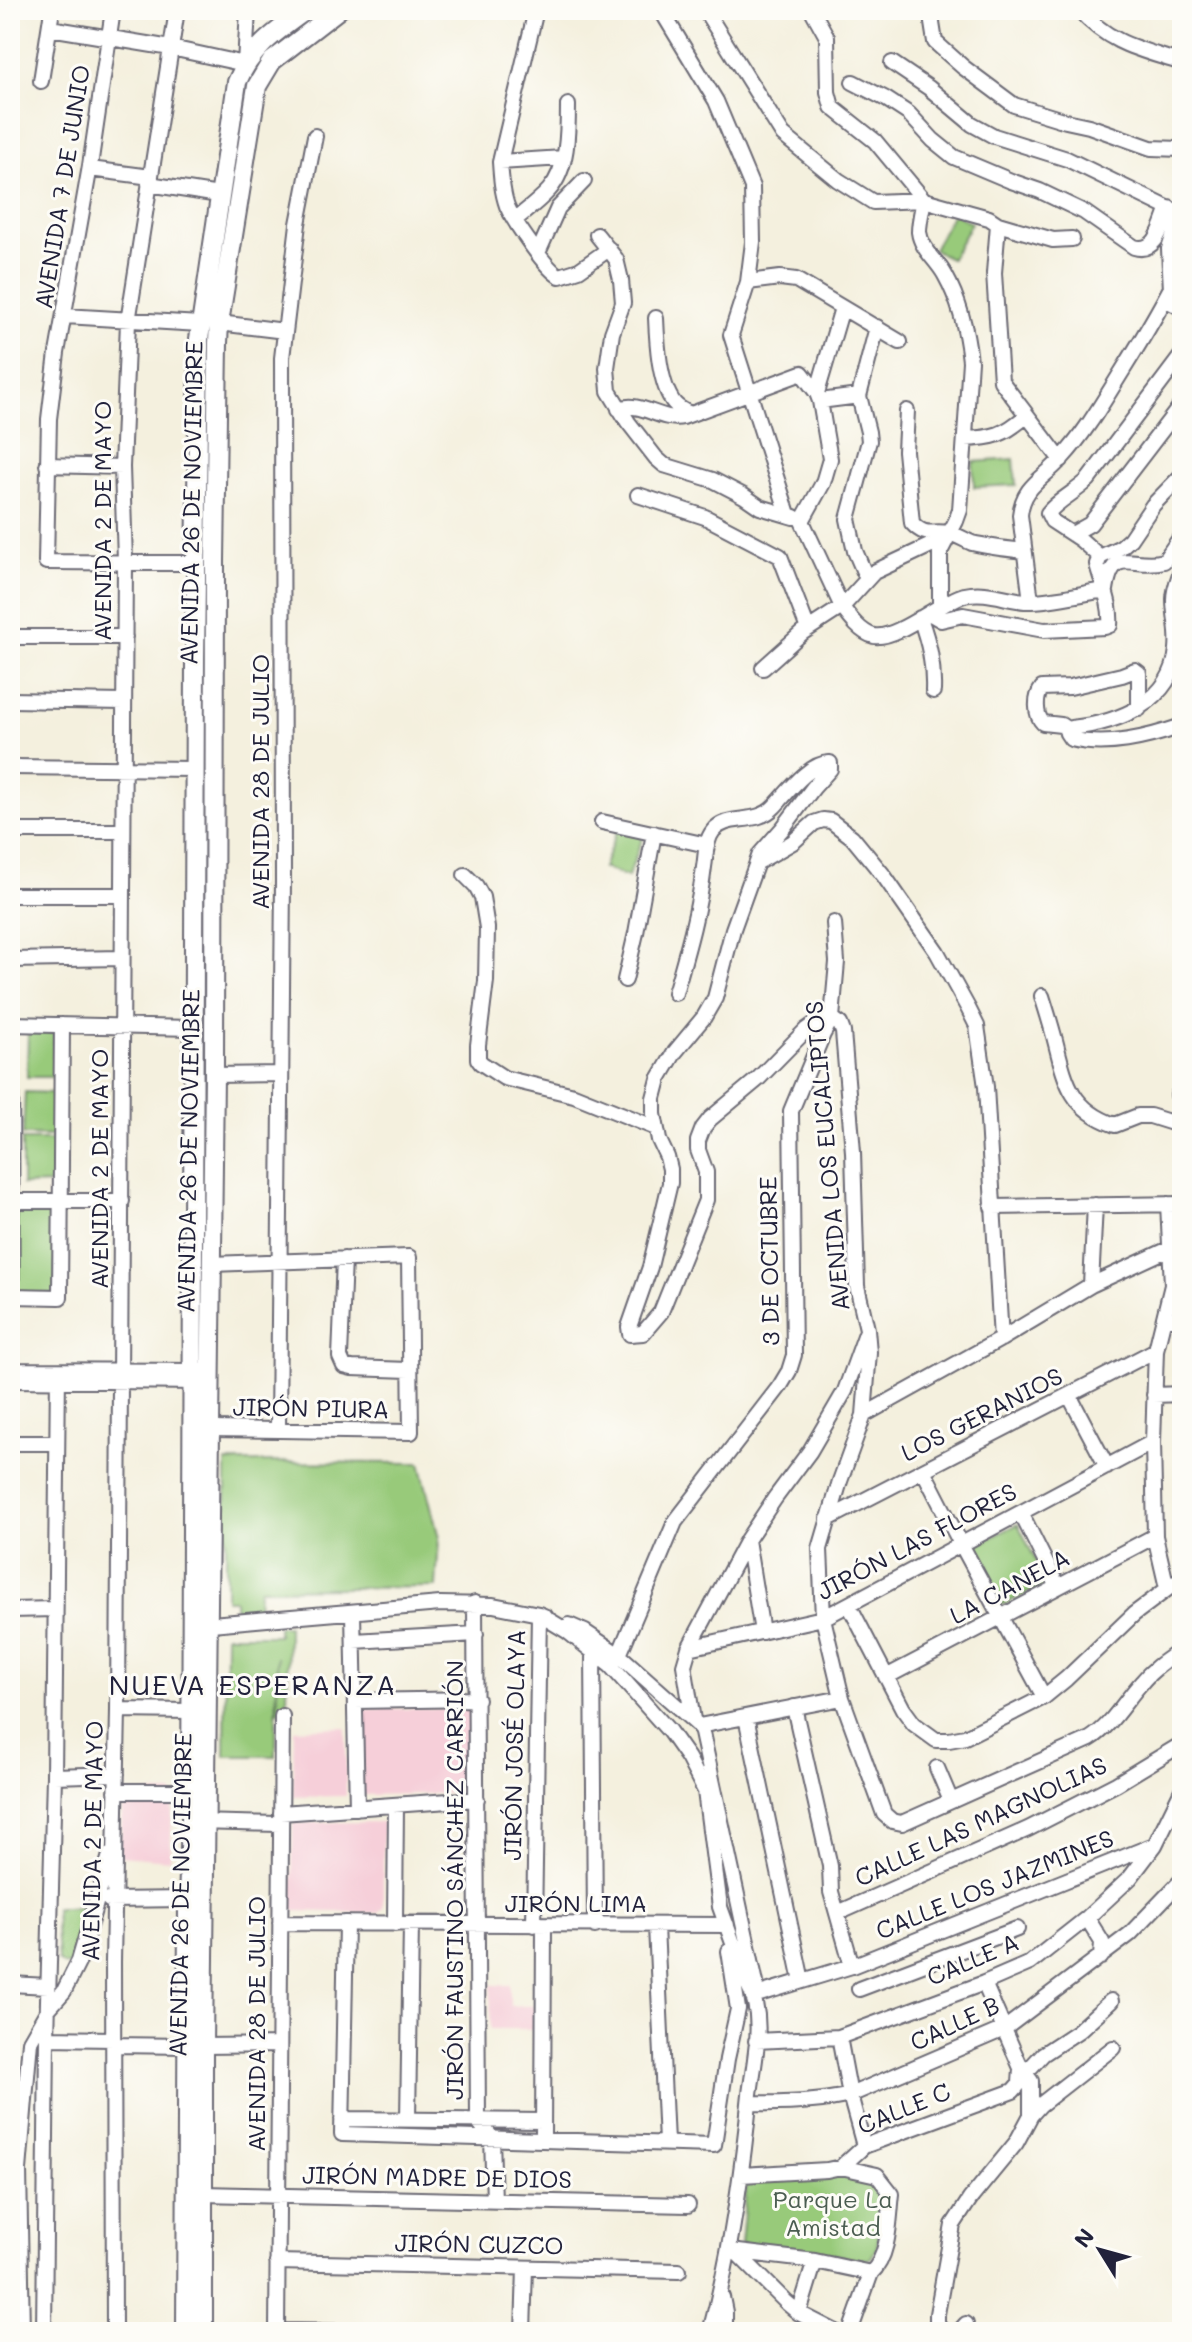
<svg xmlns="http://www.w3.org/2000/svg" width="1192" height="2342" font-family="Mali,sans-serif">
<rect width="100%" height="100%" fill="#fdfcf7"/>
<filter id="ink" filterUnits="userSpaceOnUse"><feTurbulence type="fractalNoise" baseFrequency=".0125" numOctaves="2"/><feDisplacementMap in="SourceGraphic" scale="16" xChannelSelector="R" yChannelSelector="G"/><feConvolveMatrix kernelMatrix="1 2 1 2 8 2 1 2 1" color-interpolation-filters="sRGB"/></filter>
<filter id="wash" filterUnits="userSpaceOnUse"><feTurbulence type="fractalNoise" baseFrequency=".006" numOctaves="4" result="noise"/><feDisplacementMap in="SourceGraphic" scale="32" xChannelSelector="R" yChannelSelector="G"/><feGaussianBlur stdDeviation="1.8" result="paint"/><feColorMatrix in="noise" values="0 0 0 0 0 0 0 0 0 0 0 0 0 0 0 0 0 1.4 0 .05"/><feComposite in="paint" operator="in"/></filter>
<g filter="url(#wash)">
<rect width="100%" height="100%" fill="#f4f0de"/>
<!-- built -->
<path fill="#f6cfd9" d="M363,1709H468L472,1713L471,1793L362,1795Z
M346,1727V1796L293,1797L294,1729Z
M124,1793H173L170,1860L119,1856Z
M383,1822V1908L377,1913L292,1911L293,1823Z
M491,1985H510V2006H537V2029H490Z"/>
<!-- green -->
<path fill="#98ca7a" stroke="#5d765a" stroke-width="2" d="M318,10H326L261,62L250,81L246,96L210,328L206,644H202L204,348L245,79L271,46Z
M953,213L971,223L951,259L933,249Z
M1014,459L1016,485L974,487L973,462Z
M208,679L205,1369L198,1370L202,680Z
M618,828L643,837L628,877L603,868Z
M28,1033H54L53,1077H27Z
M25,1092L55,1093L54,1136L23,1135Z
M22,1140H54V1184L22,1185Z
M16,1203H55L56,1295L16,1293Z
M226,1462L420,1463L439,1538L436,1587L259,1589L258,1616H235V1600H226Z
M1018,1524L1047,1584L1003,1605L974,1546Z
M278,1626H288L287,1712H278L277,1657L276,1756H225L226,1635H278Z
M55,1908H91L73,1963C66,1967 63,1966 58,1961Z
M352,2123L478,2126L482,2132L351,2130Z
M841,2174C859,2178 874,2180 885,2195L877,2247L871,2258L867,2259L741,2244L747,2179Z"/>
</g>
<g filter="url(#ink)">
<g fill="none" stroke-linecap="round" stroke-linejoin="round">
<!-- minor casing -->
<g stroke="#6c6a74" stroke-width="18">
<path id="minor" d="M113,10L90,166L57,353L49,419L46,562L196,563
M536,10L500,162C501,177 502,192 507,206C513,220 547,271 560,276L579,270L609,249
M661,10L716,101L752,187L753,242L748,282L731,335L788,514
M705,10L783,135L838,180L873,202L924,200L989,218L998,224L994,273L1001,381L1061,460
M812,10L827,37L828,92L832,107L875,141L924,200
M933,10L932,23L935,42L963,67L1014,105L1066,121L1089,126L1151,148L1182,149
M1079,10C1111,45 1140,49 1182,63
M50,28L171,48L245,64L248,10
M892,63L929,88L972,124L994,136L1067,159L1174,211L1177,214L1178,222L1169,249L1171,290
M41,81L52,10
M853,82L886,99L909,114L933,140L954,157L1011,181L1040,191L1084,212L1134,247C1157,254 1162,225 1169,208
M500,162L563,158
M90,169L151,177
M149,184L219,195
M924,200C922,210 919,222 919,232C921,249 937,260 945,275C959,300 967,333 970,361L960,510L956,521L940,552V605
M516,219C527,210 539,201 549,190C568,169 568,132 568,105
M998,224L1053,240L1072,239
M597,235L616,259L621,280L623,303L612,333L607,368L609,391L628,422L656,458L664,465L713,480L744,496L760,507L794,517
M538,253L558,208L584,181
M748,282L780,278L796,280L900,342
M1166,300L1182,308
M65,316L200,324
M656,318C657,342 659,384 674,403C678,408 684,411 690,414
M219,323L285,331
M817,393L842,308
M820,401L859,396
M619,409C641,400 660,422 683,417L802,373L817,393L820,401L830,459L823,483L802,521
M907,411L905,451L912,523C926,538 931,530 948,533C956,534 964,540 972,543C989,547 1007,549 1024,551
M965,439C994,438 1004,435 1026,416
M47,465L122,467
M638,495L705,517L780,556L808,629
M802,521L842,607C850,618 861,633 874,636C896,640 940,602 964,595C986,590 1004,599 1025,601C1048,602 1083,593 1106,590C1113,543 1134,570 1164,561L1182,535
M1072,534L1090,524L1182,404
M1100,557L1081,540L1052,521L1048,513C1058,500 1076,492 1088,480L1182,355
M1182,568C1179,578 1174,588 1174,599C1174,615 1179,632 1177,649C1172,703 1118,723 1071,728L1067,733L1071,739C1107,748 1147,738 1182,726
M867,579L855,551L848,519L869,441L868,432L859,396L877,327
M1031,601L1020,515C1023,485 1044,479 1062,458C1086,432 1103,402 1121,373C1143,338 1164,303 1182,266
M929,613L941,620L963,615L1044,630L1105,627L1110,625C1112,604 1102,584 1097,564L1100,557L1121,547L1130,539L1153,505L1182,475
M920,618C929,643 934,664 933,691
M10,637H125
M763,668L802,633L842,607L874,572L946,538
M10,700L124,702
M1068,730L1061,725L1043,723C1035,715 1035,697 1042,688L1070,687L1122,675L1135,670L1139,673V709
M830,763V769L813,788L783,828L760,854L733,929L715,998L704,1017L675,1052L659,1079L654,1098V1114L659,1140L667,1157L670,1169V1183L650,1267L629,1327L630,1334L643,1333L661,1312L706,1200V1172L698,1150V1141L703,1128L710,1119L758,1079L806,1030L824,1017L832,1018
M10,767L194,769
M602,822L707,845
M10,831H123
M760,861L793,842L814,823L823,820L831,821L852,837L884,876L937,952L968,1008L977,1026L986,1087L1001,1339
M465,875L476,886L482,897L487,928L486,981L478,1045V1059L481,1063L504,1078L574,1095L656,1128
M10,895H122
M834,923L837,962L832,1018L840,1024L843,1032L853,1152L857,1286L867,1329L869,1352L864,1415L840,1481L820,1549L823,1618L842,1698L884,1814L892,1821L902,1823L1090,1739C1112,1725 1124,1702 1142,1682C1153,1668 1168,1659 1182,1649
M10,960L122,958
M625,980L636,933L654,833
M675,993C687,951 699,910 704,867C706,856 705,841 713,831C727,813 756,826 774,807C787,793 810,762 830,763
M1042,996C1047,1012 1052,1028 1056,1044C1066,1084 1072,1110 1115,1125L1138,1116H1150L1182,1126
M10,1024L193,1028
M11,1025L12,1380
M214,1075L281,1074
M1178,1095L1182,1092
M10,1201H122
M992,1207L1182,1204
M344,1259L340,1357L344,1366L352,1368L409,1370
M1091,1285L1095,1205
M11,1296L60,1297L62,1025
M1165,1319H1182
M10,1370L202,1371
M10,1380L202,1382
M1069,1395L1107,1467
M1154,1395L1182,1394
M864,1415L1001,1339L1091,1285L1171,1248H1182
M211,1429L411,1432L409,1257L212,1264
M278,1430L283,881L282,358L298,224L315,136
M10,1443H57
M923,1470L961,1544L1044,1697
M1021,1513L1058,1587
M828,1519L1156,1350
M747,1540L762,1632
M1167,1588L1155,1536L1153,1442L1156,1350L1172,1285L1168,1204
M475,1603L478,2121L492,2138L494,2201
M849,1605L903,1709L914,1724L936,1740H949L965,1737L1044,1697L1066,1679L1134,1614L1182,1578
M10,1610L55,1609
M353,1612L357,1808
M200,1625L440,1604L493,1605L539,1614L567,1631L611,1666L669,1731L688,1758L705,1791L720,1907L748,1985C766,2016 754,2061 750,2094C742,2175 731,2254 710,2332
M569,1625L585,1632L619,1655L699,1726L702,1733L756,1983L754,1989
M354,1641L476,1634
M689,1648L823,1618L1153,1442
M593,1651L595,1926
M619,1655L675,1522L780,1386L789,1371L794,1355L791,1111L823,1034L832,1018
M886,1677L1155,1536
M355,1701L477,1699
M794,1707L830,1866L831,1892L852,1966
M118,1710L191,1711
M746,1717L802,1981
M693,1720L684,1665L689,1648L747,1540L775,1498L810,1451L845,1391L866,1333
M699,1726L842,1698
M937,1768L951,1801
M54,1776L117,1774
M116,1791H191
M281,1813L477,1799
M197,1822L280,1824
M109,1900L188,1899
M838,1913L1028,1829L1116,1784L1182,1744
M1087,1918L1102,1942L1101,1957
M280,1923L727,1925
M346,1923L342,2134L714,2145L727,2059L738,2009L729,1951
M395,1924L396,1805
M534,1925L539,1614L546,1617
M656,1926L666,2142
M10,1984L48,1986
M859,1989L1017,1929
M753,1996L852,1966L1154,1845
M839,2037L850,2095L864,2146
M47,2038L113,2039
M756,2041L839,2037L984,1983L1030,1963L1087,1918L1130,1878L1155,1845L1182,1790
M113,2045L188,2046
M203,2046L279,2045
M749,2103C784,2104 816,2103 850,2095L1004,2029L1130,1934L1182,1880
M1031,2115L1040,2105L1113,2048
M342,2119L543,2121
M408,2120L411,1924
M543,2139L544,1925
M741,2175L827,2170L841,2167L864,2146L1013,2091L1020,2083L1021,2068L1026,2069L1031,2067L1043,2054L1078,2031L1111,2001
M194,2199L203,2194L688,2205
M730,2251L815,2261L871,2273C890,2256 889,2218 892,2194L877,2175L841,2167
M735,2251L787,2303L799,2313L836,2332
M277,2262L679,2271
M722,2297L725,2312V2332
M799,2313L815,2261
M277,2331L356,2332
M22,2332L19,2170L30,2041L49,2008L64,1991L79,1961L110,1855
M44,2332L47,2038L54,1776L58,1371
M114,2332L113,1962L118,1710L125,561L122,467L128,322L177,10
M277,2332L282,1716
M523,2332L525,2268
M850,2332L871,2273
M942,2332L937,2322V2314L953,2225L970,2199L1016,2143L1031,2115V2081L1021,2068L984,1983
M959,2332L966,2324"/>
</g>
<!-- major casing -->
<g stroke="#6c6a74" stroke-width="22">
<path id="major" d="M186,2332L188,1899L191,1822L195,659L199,339L237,82C252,47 276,32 306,10
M203,2332V2046L214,1075L215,562L218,343L219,323L257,86L272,61L338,10"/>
</g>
<!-- minor -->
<use href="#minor" stroke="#fff" stroke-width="14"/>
<!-- major -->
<use href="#major" stroke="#fff" stroke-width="18"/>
</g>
</g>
<g text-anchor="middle" stroke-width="6" stroke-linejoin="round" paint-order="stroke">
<!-- street labels -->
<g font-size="24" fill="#22223b" stroke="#fdfcf7">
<text transform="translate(63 187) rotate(-81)" y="8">AVENIDA 7 DE JUNIO</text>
<text transform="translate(192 503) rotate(-89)" y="8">AVENIDA 26 DE NOVIEMBRE</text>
<text transform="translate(103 521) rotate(-90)" y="8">AVENIDA 2 DE MAYO</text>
<text transform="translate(261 782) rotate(-90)" y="8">AVENIDA 28 DE JULIO</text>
<text transform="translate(189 1151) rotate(-89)" y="8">AVENIDA 26 DE NOVIEMBRE</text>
<text transform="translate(828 1156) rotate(-95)" y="8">AVENIDA LOS EUCALIPTOS</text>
<text transform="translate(100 1169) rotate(-90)" y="8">AVENIDA 2 DE MAYO</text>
<text transform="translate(770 1261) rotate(-91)" y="8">3 DE OCTUBRE</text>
<text transform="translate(311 1409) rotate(1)" y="8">JIRÓN PIURA</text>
<text transform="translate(982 1415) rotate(-27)" y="8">LOS GERANIOS</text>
<text transform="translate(917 1542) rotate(-28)" y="8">JIRÓN LAS FLORES</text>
<text transform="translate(1010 1587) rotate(-28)" y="8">LA CANELA</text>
<text transform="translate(515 1745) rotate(-89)" y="8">JIRÓN JOSÉ OLAYA</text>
<text transform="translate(981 1822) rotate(-25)" y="8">CALLE LAS MAGNOLIAS</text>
<text transform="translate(93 1841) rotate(-89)" y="8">AVENIDA 2 DE MAYO</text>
<text transform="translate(455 1880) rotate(-90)" y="8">JIRÓN FAUSTINO SÁNCHEZ CARRIÓN</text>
<text transform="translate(995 1885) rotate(-22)" y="8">CALLE LOS JAZMINES</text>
<text transform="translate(181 1895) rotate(-89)" y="8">AVENIDA 26 DE NOVIEMBRE</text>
<text x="576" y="1912">JIRÓN LIMA</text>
<text transform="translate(973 1960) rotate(-23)" y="8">CALLE A</text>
<text transform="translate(257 2024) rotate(-90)" y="8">AVENIDA 28 DE JULIO</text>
<text transform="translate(955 2024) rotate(-25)" y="8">CALLE B</text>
<text transform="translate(904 2109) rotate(-22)" y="8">CALLE C</text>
<text transform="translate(437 2178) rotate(1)" y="8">JIRÓN MADRE DE DIOS</text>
<text transform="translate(479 2245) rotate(1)" y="8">JIRÓN CUZCO</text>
</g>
<!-- park labels -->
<g font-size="24" fill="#4b5d51" stroke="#fdfcf7">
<text x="833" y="2208">Parque La<tspan x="833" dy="28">Amistad</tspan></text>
</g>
<!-- quarter labels -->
<g font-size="28" letter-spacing="2" fill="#22223b" stroke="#fdfcf7">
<text x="253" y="1695">NUEVA ESPERANZA</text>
</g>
</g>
<!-- margin -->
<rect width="1192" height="2342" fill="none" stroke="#fdfcf7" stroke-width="40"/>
<!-- north arrow -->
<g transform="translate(1100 2250) rotate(307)" stroke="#fdfcf7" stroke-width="6" paint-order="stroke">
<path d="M0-6L14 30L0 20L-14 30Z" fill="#22223b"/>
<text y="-12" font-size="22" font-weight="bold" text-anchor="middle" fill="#22223b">N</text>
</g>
</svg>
